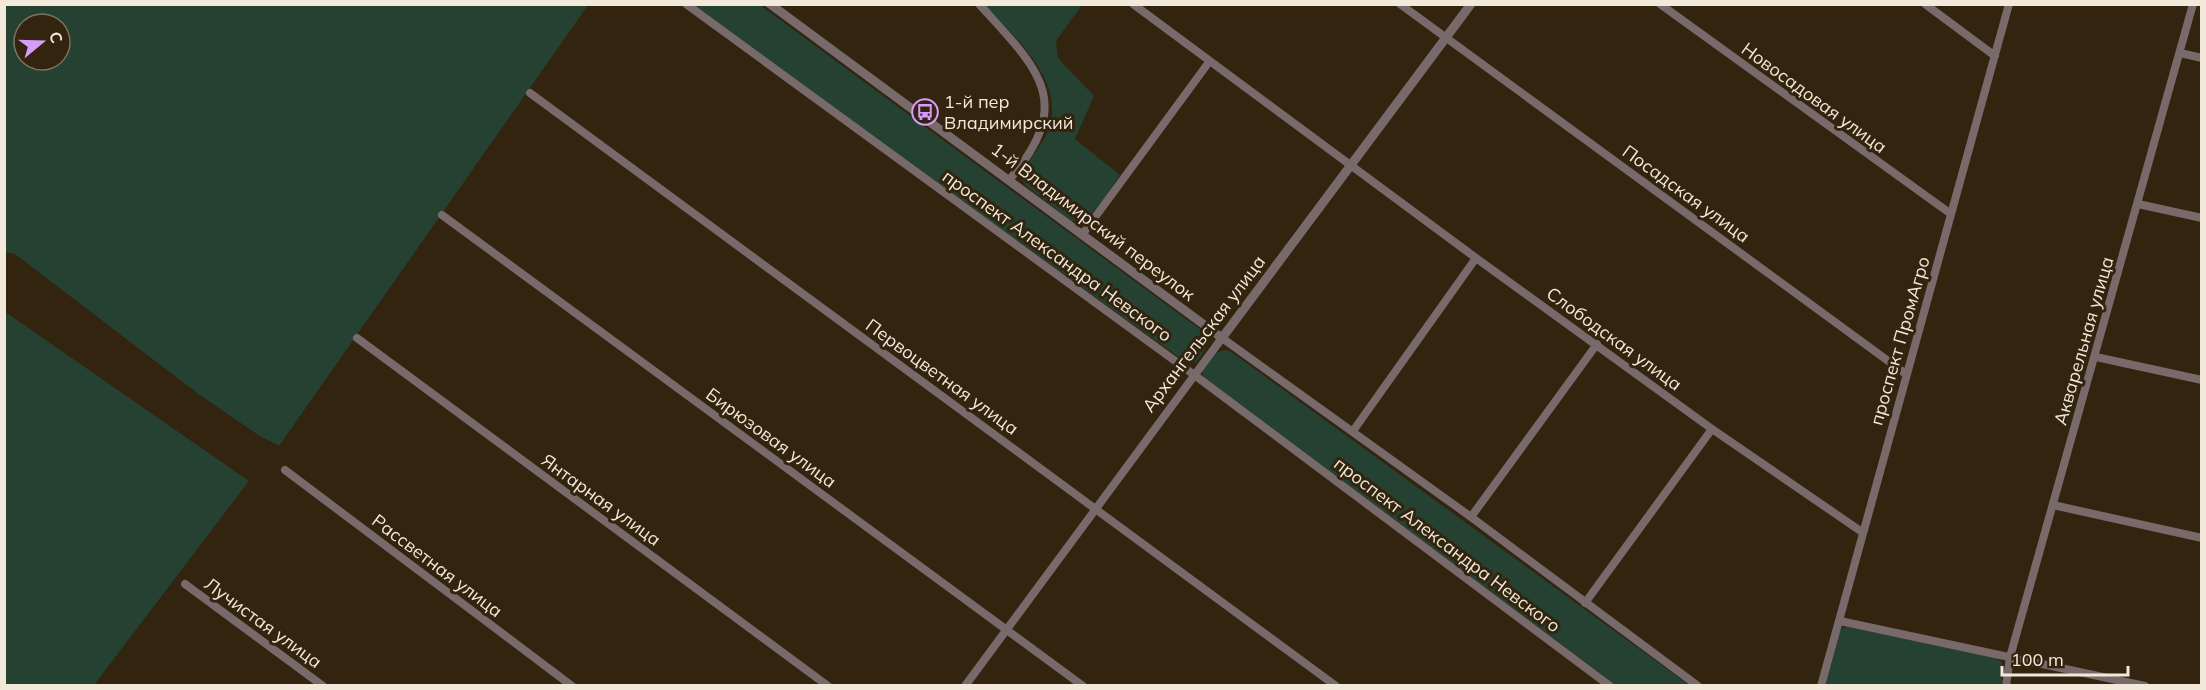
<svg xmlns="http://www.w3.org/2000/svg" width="2206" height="690" font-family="Mulish,sans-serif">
<rect width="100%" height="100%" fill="#32240e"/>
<!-- green -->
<path fill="#244131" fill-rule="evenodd" d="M1034,4L1082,5L1056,41L1058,58L1094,96L1075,139L1120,175C1108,191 1094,223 1071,221L1025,185L1021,177C1027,159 1045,144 1050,125C1063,78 1013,36 985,5Z
M5,5H588L279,446L258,435L197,393L15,254L5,252ZM24,24H60V60H24Z
M691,5H760L1201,330L1207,341L1206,348L1196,363L1184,361Z
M4,311L249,481L94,685H5Z
M1224,350L1230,351L1689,685H1616L1205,379L1202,373C1204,363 1214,352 1224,350Z
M1848,627L1996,658L2002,662V685L1825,686L1839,635L1842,628Z"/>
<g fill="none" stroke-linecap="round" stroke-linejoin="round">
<!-- minor -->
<path stroke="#78696b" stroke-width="8" d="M686,4L1193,374L1610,686
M979,4C1037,68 1077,101 1009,180
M1133,4L1476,258L1712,429L1862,532
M1400,4L1906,374
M1660,4L1951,214
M1925,4L1995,56
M2180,53L2202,58
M530,93L1336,686
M2138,204L2202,218
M442,215L1083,686
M1082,235L1209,62
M357,338L828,686
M2096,357L2202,380
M1353,431L1476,258
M285,470L572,686
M2053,505L2202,538
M1471,517L1597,344
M185,584L323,686
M1585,603L1712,429
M1840,621L2145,686
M965,686L1222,338L1471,517L1698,686
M1821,686L2009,4
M2006,686L2010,657L2193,4"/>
<!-- tertiary -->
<path stroke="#78696b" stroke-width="9" d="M770,4L1222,338L1471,4"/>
</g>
<!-- icons -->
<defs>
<g id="bus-ring" transform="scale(1.35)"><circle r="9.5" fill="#32240e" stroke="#d79bf9" stroke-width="1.5"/><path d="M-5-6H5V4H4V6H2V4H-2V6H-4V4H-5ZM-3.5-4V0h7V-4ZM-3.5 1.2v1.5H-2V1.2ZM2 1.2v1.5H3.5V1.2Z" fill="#d79bf9"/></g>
</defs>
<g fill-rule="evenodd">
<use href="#bus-ring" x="925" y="112"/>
</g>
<g text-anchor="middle" stroke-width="6" stroke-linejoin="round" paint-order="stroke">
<!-- street labels -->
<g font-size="18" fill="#f2e9db" stroke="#32240e">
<text transform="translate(1814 98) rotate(36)" y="6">Новосадовая улица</text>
<text transform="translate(1686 194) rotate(36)" y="6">Посадская улица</text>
<text transform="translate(1093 222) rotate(37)" y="6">1-й Владимирский переулок</text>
<text transform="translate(1057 256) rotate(36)" y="6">проспект Александра Невского</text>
<text transform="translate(1204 334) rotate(-53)" y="6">Архангельская улица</text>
<text transform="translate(1614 339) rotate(36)" y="6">Слободская улица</text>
<text transform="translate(1900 341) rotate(-74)" y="6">проспект ПромАгро</text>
<text transform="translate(2084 341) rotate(-74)" y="6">Акварельная улица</text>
<text transform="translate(942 377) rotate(36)" y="6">Первоцветная улица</text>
<text transform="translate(771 438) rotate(36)" y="6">Бирюзовая улица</text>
<text transform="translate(601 500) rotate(36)" y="6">Янтарная улица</text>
<text transform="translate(1447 545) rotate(37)" y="6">проспект Александра Невского</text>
<text transform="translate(437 566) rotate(37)" y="6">Рассветная улица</text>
<text transform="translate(263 623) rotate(36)" y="6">Лучистая улица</text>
</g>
<!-- poi labels -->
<g font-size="18" fill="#f2e9db" stroke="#32240e" text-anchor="start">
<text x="944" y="108">1-й пер<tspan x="944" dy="21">Владимирский</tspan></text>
</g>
</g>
<!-- border -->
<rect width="2206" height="690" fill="none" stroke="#f2e9db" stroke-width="12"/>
<!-- north arrow -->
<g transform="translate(42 42) rotate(71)"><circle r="28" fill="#32240e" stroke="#7f7360" stroke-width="1.5"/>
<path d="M0-4.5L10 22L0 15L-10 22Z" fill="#d79bf9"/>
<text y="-9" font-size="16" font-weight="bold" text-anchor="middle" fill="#f2e9db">С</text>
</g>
<!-- scale -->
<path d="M2002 666v9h126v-9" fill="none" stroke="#f2e9db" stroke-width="3"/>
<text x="2011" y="666" font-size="18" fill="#f2e9db" stroke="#32240e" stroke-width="4.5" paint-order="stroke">100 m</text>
</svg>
